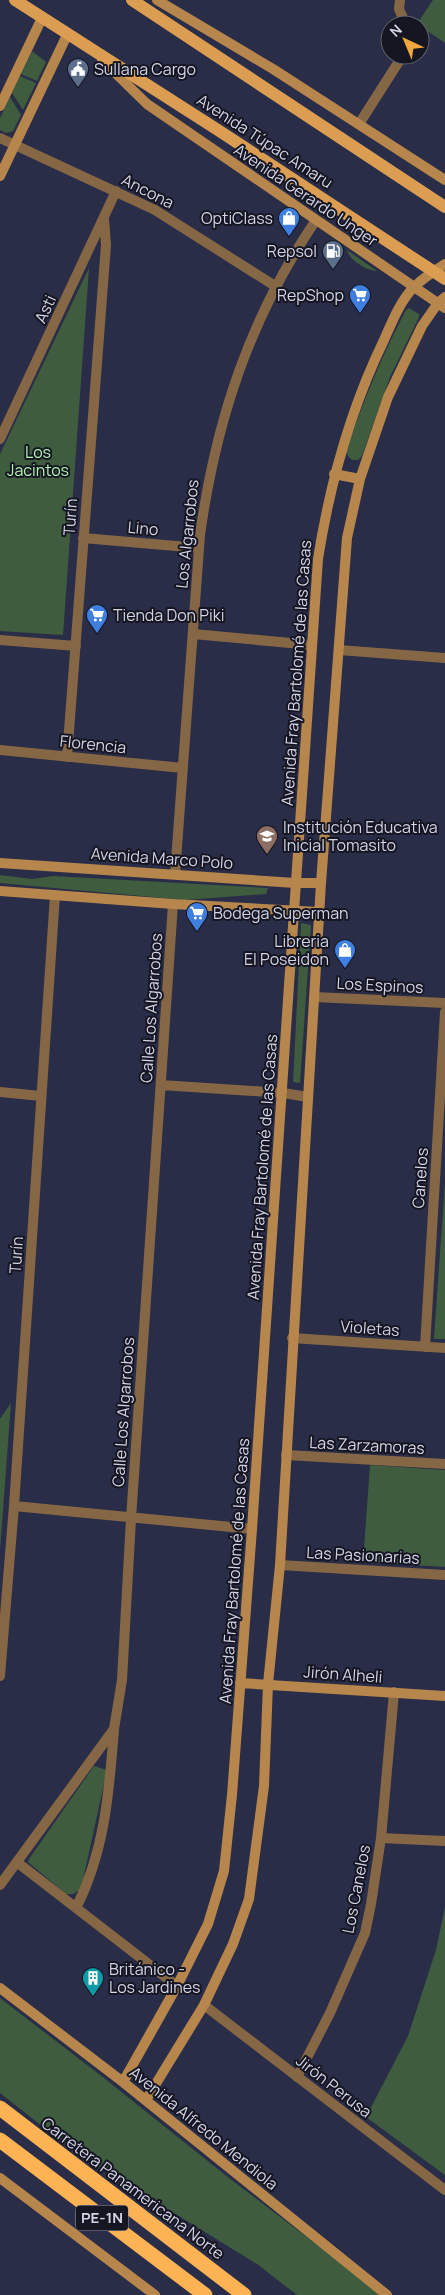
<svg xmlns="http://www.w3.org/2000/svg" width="445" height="2295" font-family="Manrope,sans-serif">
<rect width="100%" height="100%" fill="#2a2d47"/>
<!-- green -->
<path fill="#3f5c3f" d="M433,0H445V43L417,24Z
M32,51L46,62L37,81L21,74Z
M20,76L36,83L23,110L12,93Z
M10,97L21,115L13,131L6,133L0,130V118Z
M347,250L377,271C367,271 349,260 347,250Z
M89,268L63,635L0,631V454Z
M409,308L419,314V317L390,377L362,456L358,460H352L348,456L346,451C363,402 382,355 406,310Z
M0,875L32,879L53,876L268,888L266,894L185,900L0,883Z
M301,923L311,925L300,1083L293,1082Z
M445,1182V1339H434Z
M11,1403L0,1550V1419Z
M370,1465L445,1470V1567L363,1562Z
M94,1766L107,1770L81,1889L73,1894H66L28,1862L29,1859Z
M445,1907V2175L366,2117L408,2036L436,1950Z
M0,1998L104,2078L229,2178L383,2295H297L257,2264L75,2152L0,2093Z"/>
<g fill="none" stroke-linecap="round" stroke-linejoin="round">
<!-- street -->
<path stroke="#866745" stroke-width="10" d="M400,0L399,9L406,25
M359,124L403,55
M0,138L155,210L275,286
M0,439L116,191
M83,538L199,548
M193,634L312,645
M0,640L76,646
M339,650L445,658
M0,750L183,768
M67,757L106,245L104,219
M175,874L200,535C216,420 250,317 316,220
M314,997L445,1003
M161,1085L283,1093L308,1097
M0,1092L41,1096
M292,1338L445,1348
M425,1347L445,1012
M286,1455L445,1464
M14,1506L252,1529
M280,1565L445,1575
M0,1676L14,1506L55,895
M381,1838L445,1841
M18,1863L177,1986
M0,1885L114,1729L122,1680L131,1519L173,904
M76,1908C105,1851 109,1792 114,1730
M204,2005L445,2190
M297,2077L330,2013L365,1933L371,1904L381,1838L394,1692"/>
<!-- secondary -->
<path stroke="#b6864c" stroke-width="10" d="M157,0L273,69L445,180
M102,60L147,104L445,308
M0,106L42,18
M0,176L68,33
M334,474L360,479
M0,863L295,883H321
M0,891L173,904L319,912
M240,1683L445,1696
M0,1988L123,2082L387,2295
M123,2082L177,1986L208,1924L224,1871L232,1795L252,1529L318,559C330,483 350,410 384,340C392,322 400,301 414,287C423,278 434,271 445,264
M146,2100L204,2005L233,1944L249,1899L264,1786L268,1684L280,1565L321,883L347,538L360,479L388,397L422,326L438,303L445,297
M0,2178L155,2295"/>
<!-- primary -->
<path stroke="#db9d51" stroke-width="12" d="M15,0L221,132L445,279
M132,0L445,207"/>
<!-- highway -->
<path stroke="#fdb254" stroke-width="15" d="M0,2108L244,2295
M0,2140L205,2295"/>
</g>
<!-- icons -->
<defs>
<g id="civic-pin" transform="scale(1.125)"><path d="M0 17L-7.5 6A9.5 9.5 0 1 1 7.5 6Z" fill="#5c6f8a" stroke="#151622"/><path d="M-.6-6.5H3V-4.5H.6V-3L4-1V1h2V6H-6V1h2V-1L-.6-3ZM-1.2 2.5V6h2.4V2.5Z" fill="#fff"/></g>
<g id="shop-pin" transform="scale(1.125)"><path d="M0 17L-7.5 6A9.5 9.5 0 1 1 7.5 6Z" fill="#3f7fe0" stroke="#151622"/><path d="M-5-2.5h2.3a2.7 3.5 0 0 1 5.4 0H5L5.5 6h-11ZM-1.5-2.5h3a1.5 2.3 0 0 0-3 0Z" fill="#fff"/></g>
<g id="fuel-pin" transform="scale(1.125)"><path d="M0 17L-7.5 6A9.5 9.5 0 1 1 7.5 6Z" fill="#5c6f8a" stroke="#151622"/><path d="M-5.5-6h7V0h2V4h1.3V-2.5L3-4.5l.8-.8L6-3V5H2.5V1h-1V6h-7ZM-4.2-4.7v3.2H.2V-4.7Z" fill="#fff"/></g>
<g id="supermarket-pin" transform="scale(1.125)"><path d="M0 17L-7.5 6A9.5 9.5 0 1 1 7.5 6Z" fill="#3f7fe0" stroke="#151622"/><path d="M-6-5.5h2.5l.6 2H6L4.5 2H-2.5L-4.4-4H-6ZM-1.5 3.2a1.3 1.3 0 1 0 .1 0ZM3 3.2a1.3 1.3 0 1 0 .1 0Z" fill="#fff"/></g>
<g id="school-pin" transform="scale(1.125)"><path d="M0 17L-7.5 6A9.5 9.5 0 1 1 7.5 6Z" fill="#8d6e63" stroke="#151622"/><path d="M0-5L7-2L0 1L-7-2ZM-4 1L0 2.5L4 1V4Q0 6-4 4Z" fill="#fff"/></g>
<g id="building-pin" transform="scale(1.125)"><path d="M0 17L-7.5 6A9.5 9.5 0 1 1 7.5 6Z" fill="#0f9aa8" stroke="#151622"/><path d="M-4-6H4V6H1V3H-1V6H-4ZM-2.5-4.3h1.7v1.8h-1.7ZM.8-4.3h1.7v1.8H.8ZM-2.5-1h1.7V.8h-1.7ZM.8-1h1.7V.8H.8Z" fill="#fff"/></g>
</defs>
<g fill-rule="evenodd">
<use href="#civic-pin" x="78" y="69"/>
<use href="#shop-pin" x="289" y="218"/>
<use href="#fuel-pin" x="333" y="251"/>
<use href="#supermarket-pin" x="360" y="295"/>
<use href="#supermarket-pin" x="97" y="615"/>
<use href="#school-pin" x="267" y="836"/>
<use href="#supermarket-pin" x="197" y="913"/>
<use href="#shop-pin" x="345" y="950"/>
<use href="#building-pin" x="93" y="1978"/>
</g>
<g text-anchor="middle" stroke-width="4" stroke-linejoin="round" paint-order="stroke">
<!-- shield labels -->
<rect fill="#151622" stroke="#999baa" stroke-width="1" x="76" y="2205.5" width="52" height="25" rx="4"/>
<g font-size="15" font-weight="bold" fill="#d2d4e5">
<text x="102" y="2223">PE-1N</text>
</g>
<!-- poi labels -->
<g font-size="16" fill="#d2d4e5" stroke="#151622" text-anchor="start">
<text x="94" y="75">Sullana Cargo</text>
<text x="273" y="224" text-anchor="end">OptiClass</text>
<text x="317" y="257" text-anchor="end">Repsol</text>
<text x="344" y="301" text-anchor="end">RepShop</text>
<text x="113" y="621">Tienda Don Piki</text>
<text x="283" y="833">Institución Educativa<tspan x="283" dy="18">Inicial Tomasito</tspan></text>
<text x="213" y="919">Bodega Superman</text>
<text x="329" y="947" text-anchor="end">Libreria<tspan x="329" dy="18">El Poseidon</tspan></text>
<text x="109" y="1975">Británico -<tspan x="109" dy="18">Los Jardines</tspan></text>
</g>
<!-- street labels -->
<g font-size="16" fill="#d2d4e5" stroke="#151622">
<text transform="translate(265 141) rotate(33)" y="6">Avenida Túpac Amaru</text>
<text transform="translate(148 191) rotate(27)" y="6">Ancona</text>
<text transform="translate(306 195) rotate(34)" y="6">Avenida Gerardo Unger</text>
<text transform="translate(45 309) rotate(-65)" y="6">Asti</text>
<text transform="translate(70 517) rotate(-86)" y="6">Turín</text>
<text transform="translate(143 528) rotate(5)" y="6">Lino</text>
<text transform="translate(187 534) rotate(-84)" y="6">Los Algarrobos</text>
<text transform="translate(296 673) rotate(-86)" y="6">Avenida Fray Bartolomé de las Casas</text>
<text transform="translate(93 744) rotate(6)" y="6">Florencia</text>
<text transform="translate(162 858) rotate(4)" y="6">Avenida Marco Polo</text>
<text transform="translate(380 985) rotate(3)" y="6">Los Espinos</text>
<text transform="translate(151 1008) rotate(-86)" y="6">Calle Los Algarrobos</text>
<text transform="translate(262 1167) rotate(-86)" y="6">Avenida Fray Bartolomé de las Casas</text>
<text transform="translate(420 1178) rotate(-86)" y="6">Canelos</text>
<text transform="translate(16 1255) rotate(-86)" y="6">Turín</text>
<text transform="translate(370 1328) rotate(4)" y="6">Violetas</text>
<text transform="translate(123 1412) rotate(-86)" y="6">Calle Los Algarrobos</text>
<text transform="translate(367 1445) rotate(3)" y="6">Las Zarzamoras</text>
<text transform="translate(363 1555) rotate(3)" y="6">Las Pasionarias</text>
<text transform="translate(234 1571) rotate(-86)" y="6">Avenida Fray Bartolomé de las Casas</text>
<text transform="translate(343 1674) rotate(4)" y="6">Jirón Alheli</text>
<text transform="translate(356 1889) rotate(-79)" y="6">Los Canelos</text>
<text transform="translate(334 2086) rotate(38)" y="6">Jirón Perusa</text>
<text transform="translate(204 2128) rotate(39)" y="6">Avenida Alfredo Mendiola</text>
<text transform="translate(133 2188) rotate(37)" y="6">Carretera Panamericana Norte</text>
</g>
<!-- park labels -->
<g font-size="16" fill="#b1f3b1" stroke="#151622">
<text x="38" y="458">Los<tspan x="38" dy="18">Jacintos</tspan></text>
</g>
</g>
<!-- north arrow -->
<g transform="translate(405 40) rotate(316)"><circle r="24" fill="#151622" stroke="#616270"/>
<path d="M0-4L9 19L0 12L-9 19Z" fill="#f0a73e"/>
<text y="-8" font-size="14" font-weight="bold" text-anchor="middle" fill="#d2d4e5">N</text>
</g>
</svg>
